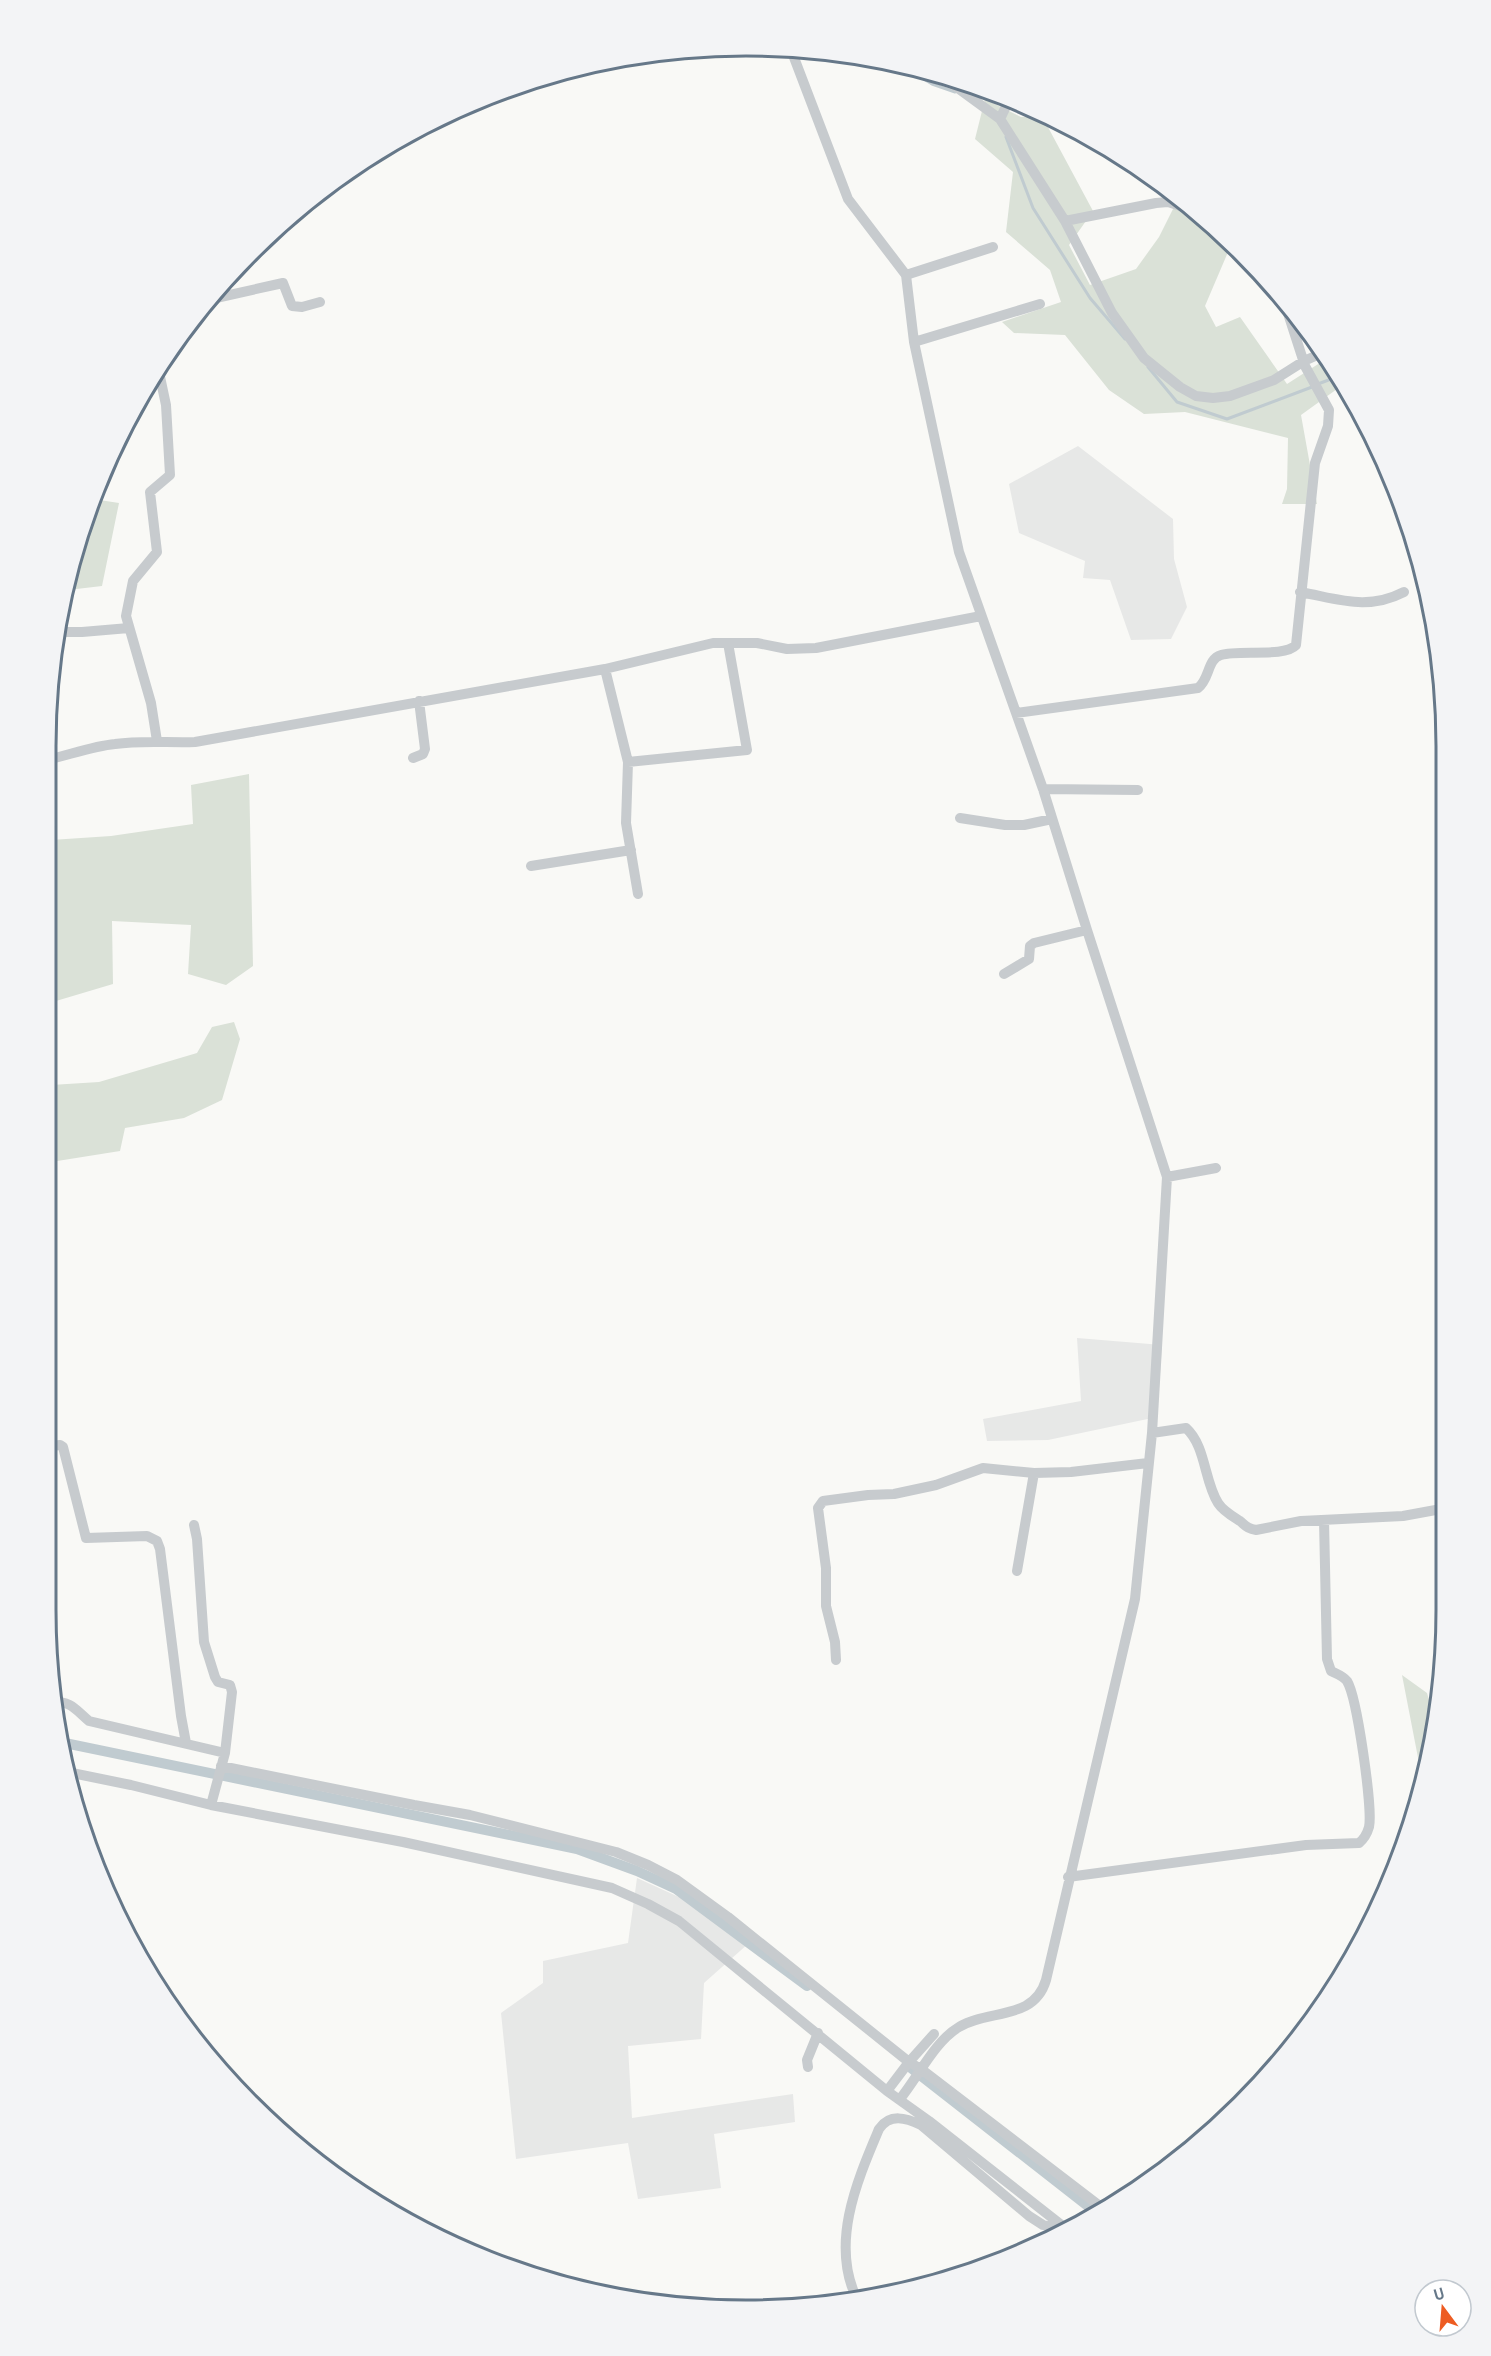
<svg xmlns="http://www.w3.org/2000/svg" width="1491" height="2356" font-family="'PT Sans',sans-serif">
<rect width="100%" height="100%" fill="#f9f9f6"/>
<!-- built -->
<path fill="#e7e8e7" d="M1078,446L1173,519L1174,559L1187,607L1171,639L1131,640L1110,580L1083,578L1085,561L1019,533L1009,484Z
M1077,1338L1162,1345L1157,1417L1048,1440L987,1441L983,1419L1081,1401Z
M637,1878L703,1908L749,1943L704,1983L701,2039L628,2046L632,2118L793,2094L795,2122L714,2134L721,2188L638,2199L628,2143L516,2159L501,2013L543,1983V1961L628,1943Z"/>
<!-- green -->
<path fill="#dae1d7" d="M985,99L1021,117L1042,116L1093,211L1069,245L1090,285L1136,269L1159,237L1179,197L1231,245L1205,306L1216,327L1240,317L1287,384L1326,359L1344,384L1301,415L1317,504H1282L1287,489L1288,438L1185,412L1144,414L1109,390L1065,335L1014,333L1002,322L1061,302L1050,270L1006,232L1013,172L975,139Z
M93,499L119,503L102,586L68,590Z
M249,774L253,966L226,985L188,974L191,925L112,921L113,984L56,1001L51,1057V840L111,836L193,824L191,785Z
M234,1022L240,1039L222,1100L184,1118L125,1128L120,1151L51,1162V1085L99,1082L197,1053L212,1027Z
M1402,1675L1427,1693L1435,1721L1413,1803L1410,1793L1420,1768Z"/>
<g fill="none" stroke-linecap="round" stroke-linejoin="round">
<!-- stream -->
<path stroke="#c0cbd0" stroke-width="3" d="M901,65L932,84L955,92
M1006,137L1033,208L1090,298L1125,339
M1148,367L1177,402L1227,419L1312,387
M1318,384L1339,376"/>
<!-- canal -->
<path stroke="#c0cbd0" stroke-width="10" d="M60,1742L577,1849L637,1871L676,1889L807,1986
M911,2068L1098,2214"/>
<!-- minor -->
<path stroke="#c7cbce" stroke-width="10" d="M790,47L848,199L906,275L914,342L959,552L1043,789L1087,930L1167,1177L1152,1433L1135,1599L1046,1980C1034,2021 988,2009 959,2027C935,2041 918,2077 900,2099
M937,73L1000,119L1065,221L1112,313L1144,358L1180,387L1196,396L1213,398L1230,396L1274,380L1304,361L1322,353
M1000,119L1009,100
M1065,221L1156,203L1168,202L1193,210
M906,275L993,247
M207,300L283,283L292,306L302,307L320,302
M914,342L1040,304
M1300,592C1339,599 1367,611 1404,592
M57,632H82L129,628
M605,669L628,762L626,823L638,894
M1016,713L1198,688C1210,679 1207,659 1221,655C1239,649 1284,658 1296,645L1315,463L1328,426L1329,410L1305,366L1283,298
M157,741L151,703L126,616L133,581L157,552L150,492L170,475L166,405L159,372
M413,758L423,754L425,749L419,701
M51,759C72,754 94,746 115,744C142,740 168,743 195,742L605,669L713,643H757L787,649L816,648L981,616
M628,762L747,750L728,643
M1043,789L1138,790
M960,818L1005,825H1024L1052,819
M531,866L631,850
M1004,974L1029,959L1030,946L1034,943L1087,930
M1167,1177L1216,1168
M1152,1433L1186,1428C1206,1446 1204,1481 1218,1503C1223,1511 1232,1516 1240,1521C1246,1526 1248,1529 1256,1530L1301,1521L1403,1516L1441,1509
M51,1446L60,1445L63,1447L86,1538L147,1536L157,1541L160,1549L181,1716L186,1743
M194,1525L197,1539L204,1642L215,1677L218,1682L230,1685L232,1692L225,1753L211,1805
M1017,1571L1034,1473
M836,1660L835,1642L826,1606V1568L818,1508L823,1501L868,1495L894,1494L936,1485L983,1468L1034,1473L1071,1472L1148,1463
M51,1701C72,1702 74,1708 89,1721L225,1753
M221,1766L414,1805L470,1815L616,1852L648,1865L677,1880L728,1917L909,2062L921,2069L1105,2210
M67,1772L131,1785L211,1805L403,1842L612,1888L648,1904L679,1921L887,2091L929,2121L1069,2231
M91,1853H93
M1068,1877L1306,1845L1359,1843C1364,1839 1367,1834 1369,1827C1373,1809 1357,1697 1347,1681C1343,1676 1337,1674 1331,1671L1327,1659L1324,1520
M808,2067L807,2060L818,2033
M887,2091L909,2062L934,2034
M858,2301C829,2245 857,2181 879,2129C890,2113 906,2118 921,2125L1029,2216L1043,2225L1069,2231"/>
</g>
<!-- crop -->
<path d="M0 0H1491V2356H0ZM746 56H746A690 690 0 0 1 1436 746V1610A690 690 0 0 1 746 2300H746A690 690 0 0 1 56 1610V746A690 690 0 0 1 746 56Z" fill="#f3f4f6" fill-rule="evenodd"/>
<path fill="none" stroke="#667889" stroke-width="3" d="M746 56H746A690 690 0 0 1 1436 746V1610A690 690 0 0 1 746 2300H746A690 690 0 0 1 56 1610V746A690 690 0 0 1 746 56Z"/>
<!-- north arrow -->
<g transform="translate(1443 2308) rotate(344)"><circle r="28" fill="#ffffff" stroke="#c2c9d0" stroke-width="1.5"/>
<path d="M0-4.5L10 22L0 15L-10 22Z" fill="#ed5c22"/>
<text y="-9" font-size="16" font-weight="bold" text-anchor="middle" fill="#667889">U</text>
</g>
</svg>
